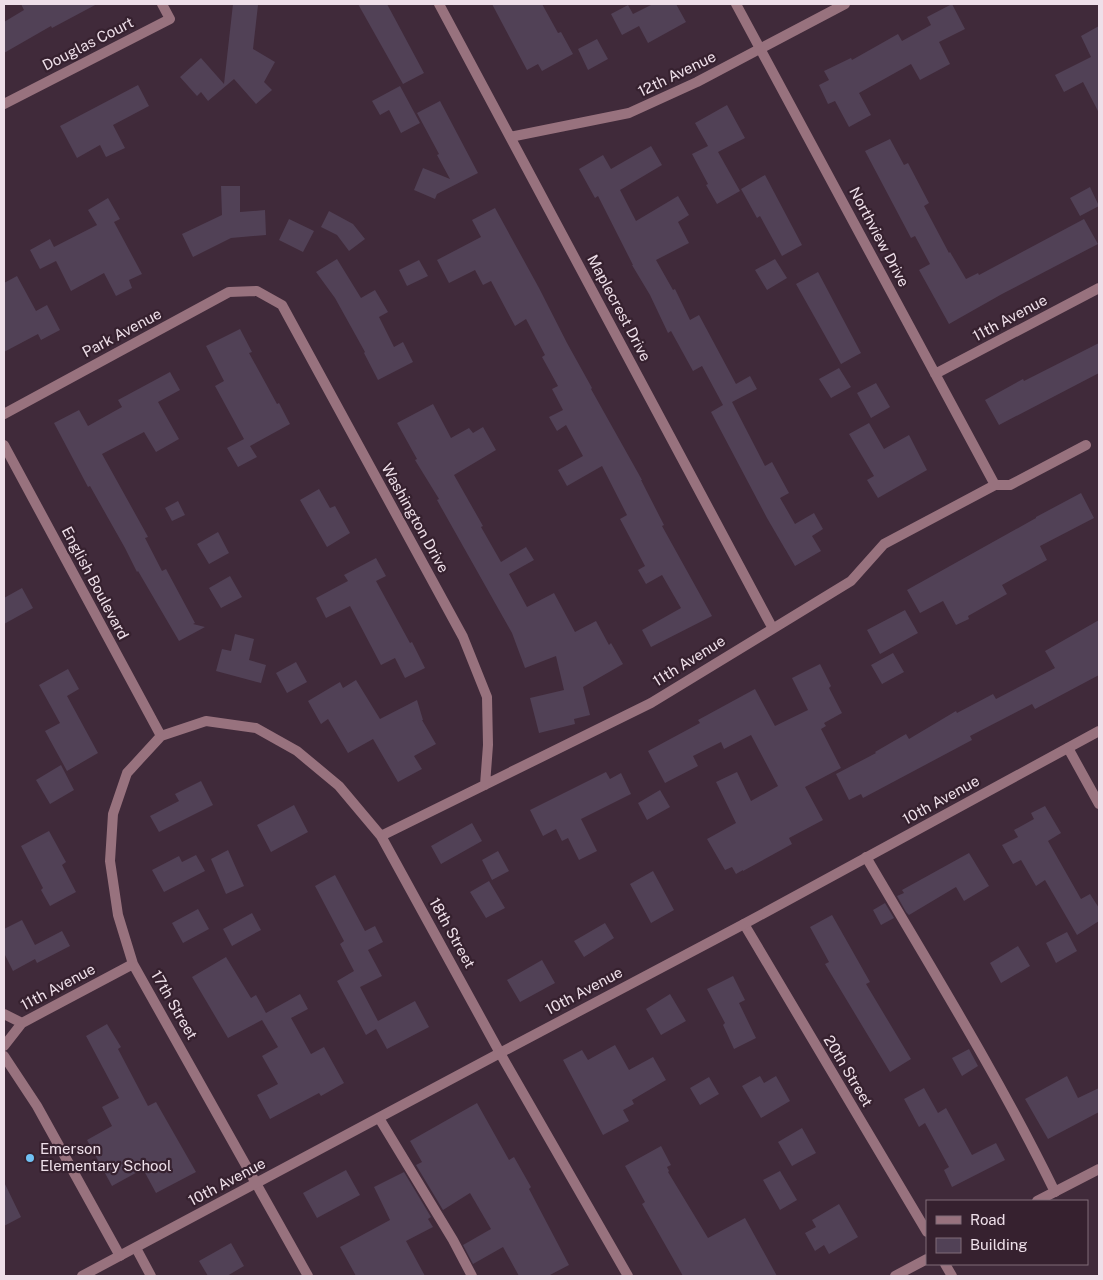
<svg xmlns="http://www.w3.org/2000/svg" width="1103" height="1280" font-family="'Public Sans',sans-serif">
<rect width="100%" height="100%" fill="#402a3a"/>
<!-- building -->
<path fill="#514156" d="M21,4H97L52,28L51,26L4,53V22L24,10Z
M233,4L258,5L253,49L275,62L264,82L272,90L256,104L234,79L208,101L201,92L197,96L180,77L201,58L224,84Z
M358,4H387L424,73L403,84Z
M492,4H542L558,33L561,32L573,54L542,71L538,64L527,70Z
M653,4H676L686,22L648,43L639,26L622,35L611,14L628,5L633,14Z
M952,4L965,29L939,42L950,64L920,80L911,64L859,93L871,115L849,127L835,101L828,104L819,85L829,80L824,71L851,58L852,60L898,34L902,41L931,25L927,17Z
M1099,26V113L1083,82L1064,92L1055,75L1091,57L1081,36Z
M597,39L608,59L588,70L578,49Z
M138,85L149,106L113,125L125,148L106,157L100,145L77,158L60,126Z
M400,86L420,123L401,133L389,110L380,115L372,101Z
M440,101L478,173L437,194L435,199L414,190L423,168L450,179L437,155L439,154L417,113Z
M727,105L745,138L718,152L740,191L717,204L706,185L708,184L692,154L708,146L695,123Z
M890,139L904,165L908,163L929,203L924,206L949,253L950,252L966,279L978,273L979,275L1084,219L1098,244L1002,294L949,324L919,270L930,264L915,236L911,238L865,151Z
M651,146L662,165L620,190L636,221L678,196L689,215L678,222L689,243L656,260L673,290L675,289L690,320L699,315L736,384L750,376L757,389L732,402L765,466L772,462L789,493L780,498L795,524L814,513L823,529L812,536L821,551L795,566L767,518L711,412L723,405L702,366L693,371L671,331L668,333L650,295L632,265H633L598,196L595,198L579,169L603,155L611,169Z
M765,175L802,245L782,256L760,216L757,218L741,189Z
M221,186H240V212L265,210L266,235L231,238L193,257L182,234L222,215Z
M1090,187L1099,206L1080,216L1070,198Z
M108,198L120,219L114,222L142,274L129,280L132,288L116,296L104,273L71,291L56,261L40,269L30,250L50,239L54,247L97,225L88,210Z
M495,208L539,288L567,343L592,388L591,389L642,480H641L664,525L662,526L712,616L651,647L642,630L681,608L662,575L646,584L638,570L645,566L620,519L627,515L602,466L567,486L558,470L583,456L566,425L557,431L549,417L563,410L552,389L558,386L542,357L545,355L526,319L515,326L491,281L483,285L475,270L449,283L437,260L481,237L472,220Z
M329,211L353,224L365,239L349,251L337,235L321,227Z
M289,219L314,231L303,252L279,240Z
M337,259L361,298L375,290L388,312L379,317L394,347L403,342L413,362L378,380L364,353L365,352L335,298L316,272Z
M775,259L787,278L767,290L755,270Z
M419,260L428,276L407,286L399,270Z
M818,272L861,353L841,364L796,284Z
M17,276L36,311L47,305L60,330L41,340L38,334L4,352V283Z
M240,329L252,352L249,353L277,404L279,403L290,424L250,446L257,457L238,467L227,448L244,439L215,386L224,381L206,346Z
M1099,343V373L999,425L985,400L1023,379L1024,381Z
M839,368L851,387L831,398L819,379Z
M170,372L180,390L158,402L179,439L156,452L144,432L102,454L147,535L148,537L145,538L162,571L166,569L195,623L193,624L205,627L179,641L138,571L137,572L125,548L90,486L88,487L54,423L79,410L88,426L122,407L118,400Z
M876,383L890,407L871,418L857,393Z
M433,404L451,438L469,428L473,433L483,427L496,450L454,475L483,526L481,527L501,562L526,547L534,560L509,574L527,607L554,593L575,632L596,621L609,645L611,643L623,664L583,687L590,715L574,719L575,724L539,733L530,698L564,690L556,656L525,668L512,633L437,500L439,499L415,460L417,459L397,423Z
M869,423L884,449L909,435L927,470L878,498L867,480L874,476L849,434Z
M319,489L330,508L335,506L350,533L327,547L300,500Z
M1081,493L1094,518L1040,546L1047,560L1002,585L1007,594L968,616L969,619L956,625L943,601L920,613L907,590L1036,518V517Z
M178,501L185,515L172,521L165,508Z
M218,532L229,553L209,564L197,544Z
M376,558L386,576L376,581L410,643L412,642L425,668L405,678L395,658L381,665L350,606L326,618L316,598L348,581L344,575Z
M230,576L242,597L221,608L209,588Z
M22,588L33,608L4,624V598Z
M905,610L918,633L880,654L867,630Z
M1099,620V675L1035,709L1032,704L970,736L972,740L863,798L861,794L849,800L836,774L876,753L875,752L906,734L909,739L956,711L957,713L993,694L996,699L1055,668L1045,651Z
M235,634L254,639L249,660L266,665L261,683L216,671L222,649L231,651Z
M893,653L904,672L882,684L871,665Z
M296,662L307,682L287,693L276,673Z
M820,664L831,686L829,688L842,713L824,723L826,726L821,729L841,768L805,787L823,820L789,838L792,844L743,871V870L736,874L732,867L725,870L707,839L736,823L716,782L737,772L751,801L778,786L751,735L724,749L721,742L693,756L698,766L665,783L648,751L700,723L698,720L755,689L775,726L808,710L792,678Z
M68,669L79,689L67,696L98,753L67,771L45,731L60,723L39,685Z
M356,680L380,719L417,700L423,720H422L436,744L414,756L422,769L398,782L373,739L348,753L328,719L321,724L308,701L340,682L343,688Z
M61,765L74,790L50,804L36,780Z
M606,772L610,779L621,773L631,794L581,819L597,851L579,860L568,838L562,841L556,829L543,836L530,810Z
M201,781L213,805L159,832L150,816L179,801L175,794Z
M660,790L670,807L647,820L638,803Z
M294,805L308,832L271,852L257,825Z
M1045,806L1061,833L1048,841L1081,899L1090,894L1099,908V921L1077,935L1045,880L1036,886L1021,860L1013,864L1002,845L1018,837L1014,830L1034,819L1031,813Z
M472,823L482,841L441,864L431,846Z
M49,831L66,862L62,865L76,892L50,906L41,890L43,888L21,846Z
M228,850L244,886L226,894L211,859Z
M498,851L509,871L492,880L482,860Z
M969,853L989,886L964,901L956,887L909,915L906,912L897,896L904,893L902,890Z
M196,855L205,871L164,892L152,870L179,856L182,862Z
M653,871L674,910L651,923L630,884Z
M335,875L365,931L375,926L383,942L368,950L382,976L360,987L378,1021L415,1001L429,1027L387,1049L376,1029L366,1035L337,981L354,971L340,944L344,941L315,886Z
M489,881L505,908L486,918L470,892Z
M885,903L894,918L881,925L873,910Z
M198,909L209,929L183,943L172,923Z
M252,913L261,930L232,946L223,929Z
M832,915L870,982L866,984L911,1059L890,1072L825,964L829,962L810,927Z
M22,920L35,945L62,931L70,946L37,963L35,959L13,971L4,953V929Z
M605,923L614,938L584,957L574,941Z
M1067,932L1077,951L1056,963L1046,943Z
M1018,946L1030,966L1001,983L990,963Z
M226,957L251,998L256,995L266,1013L300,994L308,1009L291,1018L311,1054L324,1047L344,1083L321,1096L319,1093L270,1119L257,1095L278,1084L262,1056L278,1047L262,1020L228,1038L192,977Z
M542,960L555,983L520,1002L507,980Z
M733,976L745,1000L739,1003L756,1038L734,1049L723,1025L725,1023L707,989Z
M670,994L686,1021L661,1035L646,1009Z
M107,1024L121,1047L118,1049L148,1106L156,1102L196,1172L156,1193L143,1169L112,1186L87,1140L112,1126L102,1107L119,1098L86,1036Z
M615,1045L629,1070L653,1057L666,1080L632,1100L634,1104L623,1110L629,1121L603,1135L563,1060L582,1050L588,1060Z
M969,1049L978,1066L962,1076L952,1058Z
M760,1076L764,1083L776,1076L790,1101L761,1118L742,1086Z
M1067,1076L1078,1098L1099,1088V1112L1048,1139L1025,1099Z
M709,1077L719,1094L700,1105L690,1088Z
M924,1088L938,1113L946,1108L972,1155L996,1143L1005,1160L952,1187L944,1170L949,1167L925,1123L919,1127L904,1099Z
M477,1103L509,1160L514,1157L531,1187L529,1189L569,1265L548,1276H519L503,1247L473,1264L463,1245L491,1229L470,1193L443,1210L416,1165L422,1162L410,1141Z
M802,1128L816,1153L792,1166L778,1142Z
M661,1146L671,1165L667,1167L669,1171L668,1172L708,1238L745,1218L777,1276H683L642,1204L645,1202L625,1166Z
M346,1170L360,1195L317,1218L303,1193Z
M780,1171L797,1200L780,1210L763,1180Z
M404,1172L431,1217L428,1219L433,1227L406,1241L425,1276H356L340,1247L390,1220L374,1187Z
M4,1182L21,1217L4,1226Z
M839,1204L858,1237L829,1254L824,1245L815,1251L805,1233L816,1227L812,1220Z
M231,1243L244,1266L227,1276H208L199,1261Z"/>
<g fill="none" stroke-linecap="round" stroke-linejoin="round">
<!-- service -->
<path stroke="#98727e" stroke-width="10" d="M995,485H1010L1086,445
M866,857C931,968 999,1077 1055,1192
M4,1056L37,1106L120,1256
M379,1118L453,1240L472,1276
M136,1248L151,1276"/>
<!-- minor -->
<path stroke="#98727e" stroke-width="10" d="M439,4L772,627
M4,104L170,19L162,4
M510,137L629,113L697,82L845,4
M935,374L1099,288
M4,414L229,292L257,291L282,305L463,637L487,697L488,745L485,785
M4,445L161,736
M1068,748L1099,804
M381,836L651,703L851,581L884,544L995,485L736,4
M744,924L927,1232
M4,1014L22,1023
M4,1046L22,1023L133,964
M1037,1201L1099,1169
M945,1264L952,1276
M308,1276L133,964L118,915L110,861L113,814L127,773L161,736L206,721L256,728L297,751L339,786L381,836L500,1053L628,1276
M895,1276L927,1259"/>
<!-- tertiary -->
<path stroke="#98727e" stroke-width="10" d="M82,1276L500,1053L744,924L1099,731"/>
</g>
<!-- markers -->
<circle fill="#70c1f4" stroke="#36212f" stroke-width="2" cx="30" cy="1158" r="5"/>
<g text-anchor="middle" stroke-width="4.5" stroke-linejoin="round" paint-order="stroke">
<!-- street labels -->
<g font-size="15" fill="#eedfe9" stroke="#36212f">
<text transform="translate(88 44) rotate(-27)" y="5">Douglas Court</text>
<text transform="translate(677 74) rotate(-26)" y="5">12th Avenue</text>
<text transform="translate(879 237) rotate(62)" y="5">Northview Drive</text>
<text transform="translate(619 308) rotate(62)" y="5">Maplecrest Drive</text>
<text transform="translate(1010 318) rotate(-28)" y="5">11th Avenue</text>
<text transform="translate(122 333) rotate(-28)" y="5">Park Avenue</text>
<text transform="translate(415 518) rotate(61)" y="5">Washington Drive</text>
<text transform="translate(95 583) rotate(62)" y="5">English Boulevard</text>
<text transform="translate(689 661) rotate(-32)" y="5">11th Avenue</text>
<text transform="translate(941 800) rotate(-29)" y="5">10th Avenue</text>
<text transform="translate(452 933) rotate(61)" y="5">18th Street</text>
<text transform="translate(58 987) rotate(-28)" y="5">11th Avenue</text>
<text transform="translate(584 991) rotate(-28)" y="5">10th Avenue</text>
<text transform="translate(174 1005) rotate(60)" y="5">17th Street</text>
<text transform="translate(848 1071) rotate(59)" y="5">20th Street</text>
<text transform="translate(227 1182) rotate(-28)" y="5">10th Avenue</text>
</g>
<!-- poi labels -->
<g font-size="15" fill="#eedfe9" stroke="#36212f" text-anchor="start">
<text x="40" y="1154">Emerson<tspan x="40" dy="17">Elementary School</tspan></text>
</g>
</g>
<!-- border -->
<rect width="1103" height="1280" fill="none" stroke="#eedfe9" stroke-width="10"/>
<!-- legend -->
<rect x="926" y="1200" width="162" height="65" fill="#36212f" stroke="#806d79"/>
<rect x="936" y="1216" width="25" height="8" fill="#98727e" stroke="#806d79"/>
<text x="970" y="1225" font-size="15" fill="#eedfe9">Road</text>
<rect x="936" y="1238" width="25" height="15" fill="#514156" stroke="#806d79"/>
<text x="970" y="1250" font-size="15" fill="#eedfe9">Building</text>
</svg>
